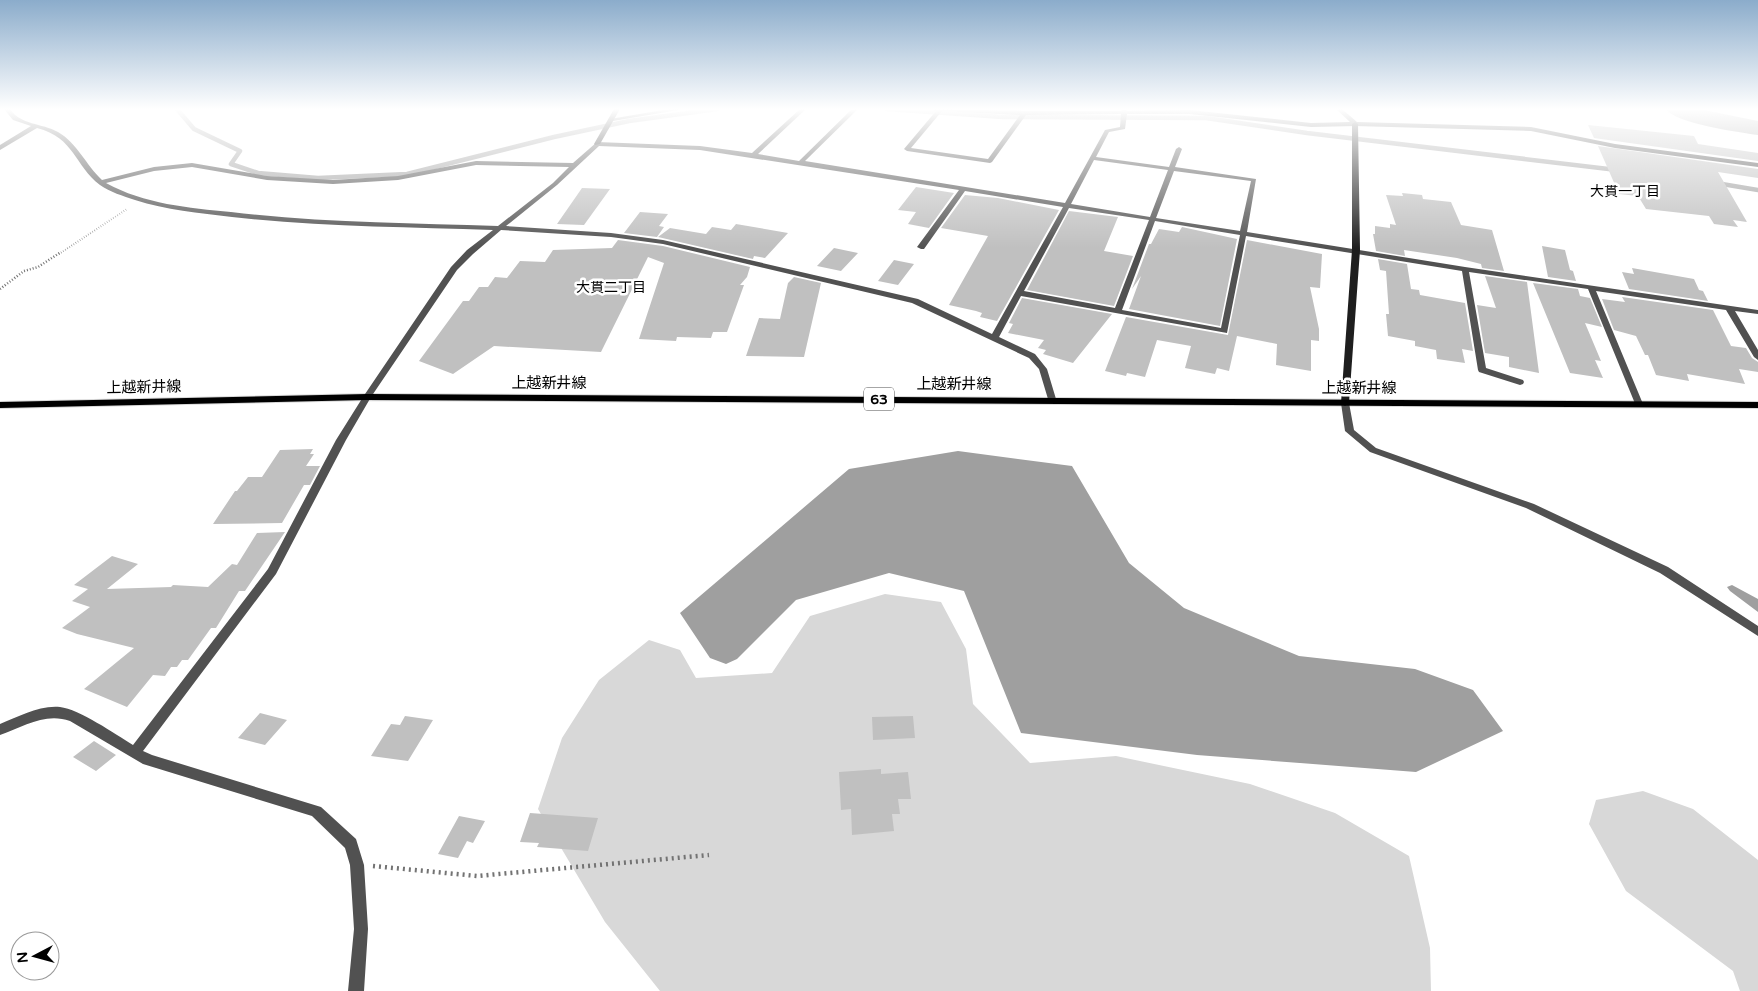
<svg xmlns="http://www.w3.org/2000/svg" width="1758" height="991" font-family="'Varela Round','Noto Sans JP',sans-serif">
<rect width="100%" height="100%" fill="#fff"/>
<!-- green -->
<path fill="#d8d8d8" d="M885,594L941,602L966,649L973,704L1030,763L1116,756L1250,784L1335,813L1409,856L1430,948L1431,991H660L605,922L538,809L562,738L599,680L649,640L680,650L696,678L772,673L810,616Z
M1643,791L1693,809L1758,860V991H1740L1733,971L1626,891L1589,824L1596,800Z"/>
<!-- water -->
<path fill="#9f9f9f" d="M958,451L1072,466L1129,563L1184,608L1299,656L1415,669L1473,690L1503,731L1416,772L1197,755L1021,733L964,591L889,573L796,600L737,659L726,664L710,658L680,613L849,469Z
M1732,585L1758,599V612L1730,591L1727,587Z"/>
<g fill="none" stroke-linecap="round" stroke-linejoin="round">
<!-- stream -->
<path stroke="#9f9f9f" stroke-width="4.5" d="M177,109L194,129L240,151L231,164L258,173L318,178L407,174L554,137L629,121L717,109
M887,109L1003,117L1206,118L1307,133L1617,170
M1716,183L1758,190"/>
<!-- river -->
<path fill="#9f9f9f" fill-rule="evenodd" d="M1666,109H1699L1758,121V135C1739,132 1676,124 1666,109Z"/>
</g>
<!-- building -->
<path fill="#c0c0c0" d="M1588,125L1694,136L1698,144L1758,153V161L1594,138Z
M1598,146L1758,169V178L1718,172L1747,222L1733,220L1738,227L1714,224L1709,216L1646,209L1638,196L1619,194Z
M916,187L954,193L929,228L908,224L916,212L898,210Z
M582,188L610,189L584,225L557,224Z
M1402,193L1422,195L1423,199L1451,202L1461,225L1492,230L1504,271L1482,268L1481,264L1457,258L1404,250L1405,256L1376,251L1373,234H1375V226L1390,228V224L1396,225L1386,195L1403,196Z
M965,195L998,198L1059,210L997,321L980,317L982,313L976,311L949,305L988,236L941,228Z
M1069,211L1118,217L1104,251L1133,256L1114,306L1027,290Z
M640,212L668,214L659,226L664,227L657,237L624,233Z
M736,224L788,233L765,258L754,256L753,259L658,237L670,228L706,234L712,227L731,230Z
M1182,227L1237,239L1220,326L1129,309L1141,276L1132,289L1149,244H1151L1159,229L1179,232Z
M618,240L663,246L750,267L747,277L740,285H744L727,332H713L711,338L677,337L676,341L639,339L664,263L648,257L601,352L494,346L453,374L419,361L463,301H469L479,287H488L495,277L507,278L520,261L545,262L553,250L612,248Z
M1247,240L1322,254L1320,288L1310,287L1319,329V341L1311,340V371L1276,365L1277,344L1237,336L1229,371L1217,368L1215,374L1185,368L1191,346L1157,340L1145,377L1127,373L1126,376L1105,371L1126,317L1228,335Z
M1542,246L1565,250L1570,270L1573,271L1576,281L1548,277Z
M834,248L858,253L841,271L817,266Z
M1378,259L1407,264L1411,289L1419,290L1420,295L1465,303L1473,351L1462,349L1465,363L1437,359L1436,350L1415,346V341L1388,336L1386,314H1389L1386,271L1380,270Z
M894,260L914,264L898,285L878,281Z
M1632,268L1694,279L1699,290L1703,291L1708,301L1629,289L1622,272L1634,274Z
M1485,276L1527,282L1539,373L1509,367V357L1485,353L1477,305L1496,308Z
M794,277L821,283L804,357L746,356L759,318L780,319L788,283Z
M1533,283L1578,289L1580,296L1590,298L1602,327L1585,323L1601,361L1595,360L1603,378L1570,373Z
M1622,297L1713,310L1731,346L1746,348L1752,358L1758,362V372L1739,369L1745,384L1687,374L1689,381L1656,375L1648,355H1645L1636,336L1614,330L1602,299L1625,302Z
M1022,298L1112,314L1073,363L1043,354L1046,350L1038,348L1044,340L1008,333L1013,324L1009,323Z
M313,449L310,454H314L306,466H320L310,485H304L282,523L213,524L235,491H237L248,477H262L280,450Z
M285,532L245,591H239L216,628H211L188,660H182L177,667H171L165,676L153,675L127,707L84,689L134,648L77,634L62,628L90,607L72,601L88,589L74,585L112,556L138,564L107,589L171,587L173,585L208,587L232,564L237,565L257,533Z
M260,713L287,720L265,745L238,738Z
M405,716L433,720L408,761L371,756L391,724L400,725Z
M913,716L915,738L873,740L872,717Z
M94,741L116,755L96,771L73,757Z
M881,769V774L908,772L911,799H898L900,814H892L894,831L852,835L851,809L841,810L839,772Z
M530,813L598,818L588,851L537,847L539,843L520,842Z
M459,816L485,821L473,843L467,841L458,858L438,854Z"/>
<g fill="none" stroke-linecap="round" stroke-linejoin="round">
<!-- primary casing -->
<g stroke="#dbdbdb" stroke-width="2">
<path id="primary" d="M367,394L1758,402V408L367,400L0,408V402Z"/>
</g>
<!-- path-far2 -->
<path stroke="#737373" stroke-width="2" stroke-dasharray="0.5 2" stroke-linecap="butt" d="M59,254L127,209"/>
<!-- path-far1 -->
<path stroke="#737373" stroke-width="2.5" stroke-dasharray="1 2" stroke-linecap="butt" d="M0,289L24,271L38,267L61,252"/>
<!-- path -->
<path stroke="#737373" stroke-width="4.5" stroke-dasharray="2 4" stroke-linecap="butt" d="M373,866L477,876L709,855"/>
<!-- street -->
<path fill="#515151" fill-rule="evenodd" d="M4,109H10C20,125 42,123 58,132C77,143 86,165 102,180L154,167L192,163L267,176L333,180L398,176L476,161L573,163L597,142L700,146L752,153L800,109H806L758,154L799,161L852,109H858L805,161L1065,203L1105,130L1120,127L1121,114L1026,115L992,162L990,163L907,151L904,149L936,111L932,109L1024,111H1121L1124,109L1127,111L1190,110L1311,123L1350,122L1336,109H1342L1357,122L1531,127L1615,144L1758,163V167L1615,148L1531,131L1355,126L1311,127L1190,114H1127L1125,129L1109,132L1096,157L1169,167L1176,149L1179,147L1182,149L1175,167L1256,179L1247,232L1465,267L1758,310V314L1735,311L1758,350V360L1754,357L1726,310L1596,291L1643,404L1639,407L1636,406L1588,289L1469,272L1486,368L1523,380L1524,382L1523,384L1520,385L1479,372L1478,370L1462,271L1246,236L1227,333L1021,296L999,337L1035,354L1047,369L1056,399L1052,402L1048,399L1039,369L1029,358L912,303L663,244L611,237L501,230L473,254L457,270L371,397L346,440L276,574L143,751L152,755L321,807L356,839L364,865L368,929L364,991H348L354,929L350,865L345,848L312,816L143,764L70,721C45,712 23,727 0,735V724C18,717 39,705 60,707C79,709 115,734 133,745L268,569L336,440L363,397L451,267L467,250L493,230C406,227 319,227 232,217C199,213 166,210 135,200C123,196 110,192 100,185C74,165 75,138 37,128L0,150V145L31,126L13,120ZM942,111L1020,115L988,159L911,148ZM599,146L700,150L959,190L917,247L921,249H924L965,191L1063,207L992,334L918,299L663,240L611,233L506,226L557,185ZM1094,160L1168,170L1150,217L1071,204ZM476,165L569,167L553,183L498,226C409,223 320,223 231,212C189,208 144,204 106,183L154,171L192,167L267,180L333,184L398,180ZM1174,171L1251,181L1240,231L1156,218ZM1069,208L1149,220L1115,308L1024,291ZM1155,221L1240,235L1221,328L1122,310Z
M669,109H684L613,121L610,119Z
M1345,400L1349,403L1354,430L1376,448L1534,504L1668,567L1758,626V636L1660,573L1526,508L1370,452L1345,431L1341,403Z"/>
<!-- secondary -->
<path fill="#1e1e1e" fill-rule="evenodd" d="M614,109H620L600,144L595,145L594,144Z
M1355,122L1358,124L1360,250L1349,403L1345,406L1341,403L1352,250V124Z"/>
<!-- primary -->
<use href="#primary" fill="#000" fill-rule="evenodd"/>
</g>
<!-- sky -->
<linearGradient id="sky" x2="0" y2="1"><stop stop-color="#8baccb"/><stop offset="0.44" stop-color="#fff"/><stop offset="1" stop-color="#fff" stop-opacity="0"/></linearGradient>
<rect width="1758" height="248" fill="url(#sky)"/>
<g text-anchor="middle" stroke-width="5" stroke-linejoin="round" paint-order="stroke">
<!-- far-neighbourhood labels -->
<g font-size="14" fill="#000" stroke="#fff">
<text x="1625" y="196">大貫一丁目</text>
<text x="611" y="292">大貫二丁目</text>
</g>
<!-- shield labels -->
<rect fill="#fff" stroke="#4c4c4c" stroke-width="1" x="864" y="387.5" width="30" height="23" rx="4"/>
<g font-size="14" font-weight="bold" fill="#000">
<text x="879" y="404">63</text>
</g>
<!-- street labels -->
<g font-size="15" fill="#000" stroke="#fff">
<text x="549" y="388">上越新井線</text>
<text x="954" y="389">上越新井線</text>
<text transform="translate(144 387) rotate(-1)" y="5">上越新井線</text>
<text x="1359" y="393">上越新井線</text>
</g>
</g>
<!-- north arrow -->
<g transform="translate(35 956) rotate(264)"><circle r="24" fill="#ffffff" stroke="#999999"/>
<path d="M0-4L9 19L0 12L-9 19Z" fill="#000000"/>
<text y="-8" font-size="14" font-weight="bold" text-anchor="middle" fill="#000000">N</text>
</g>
</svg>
